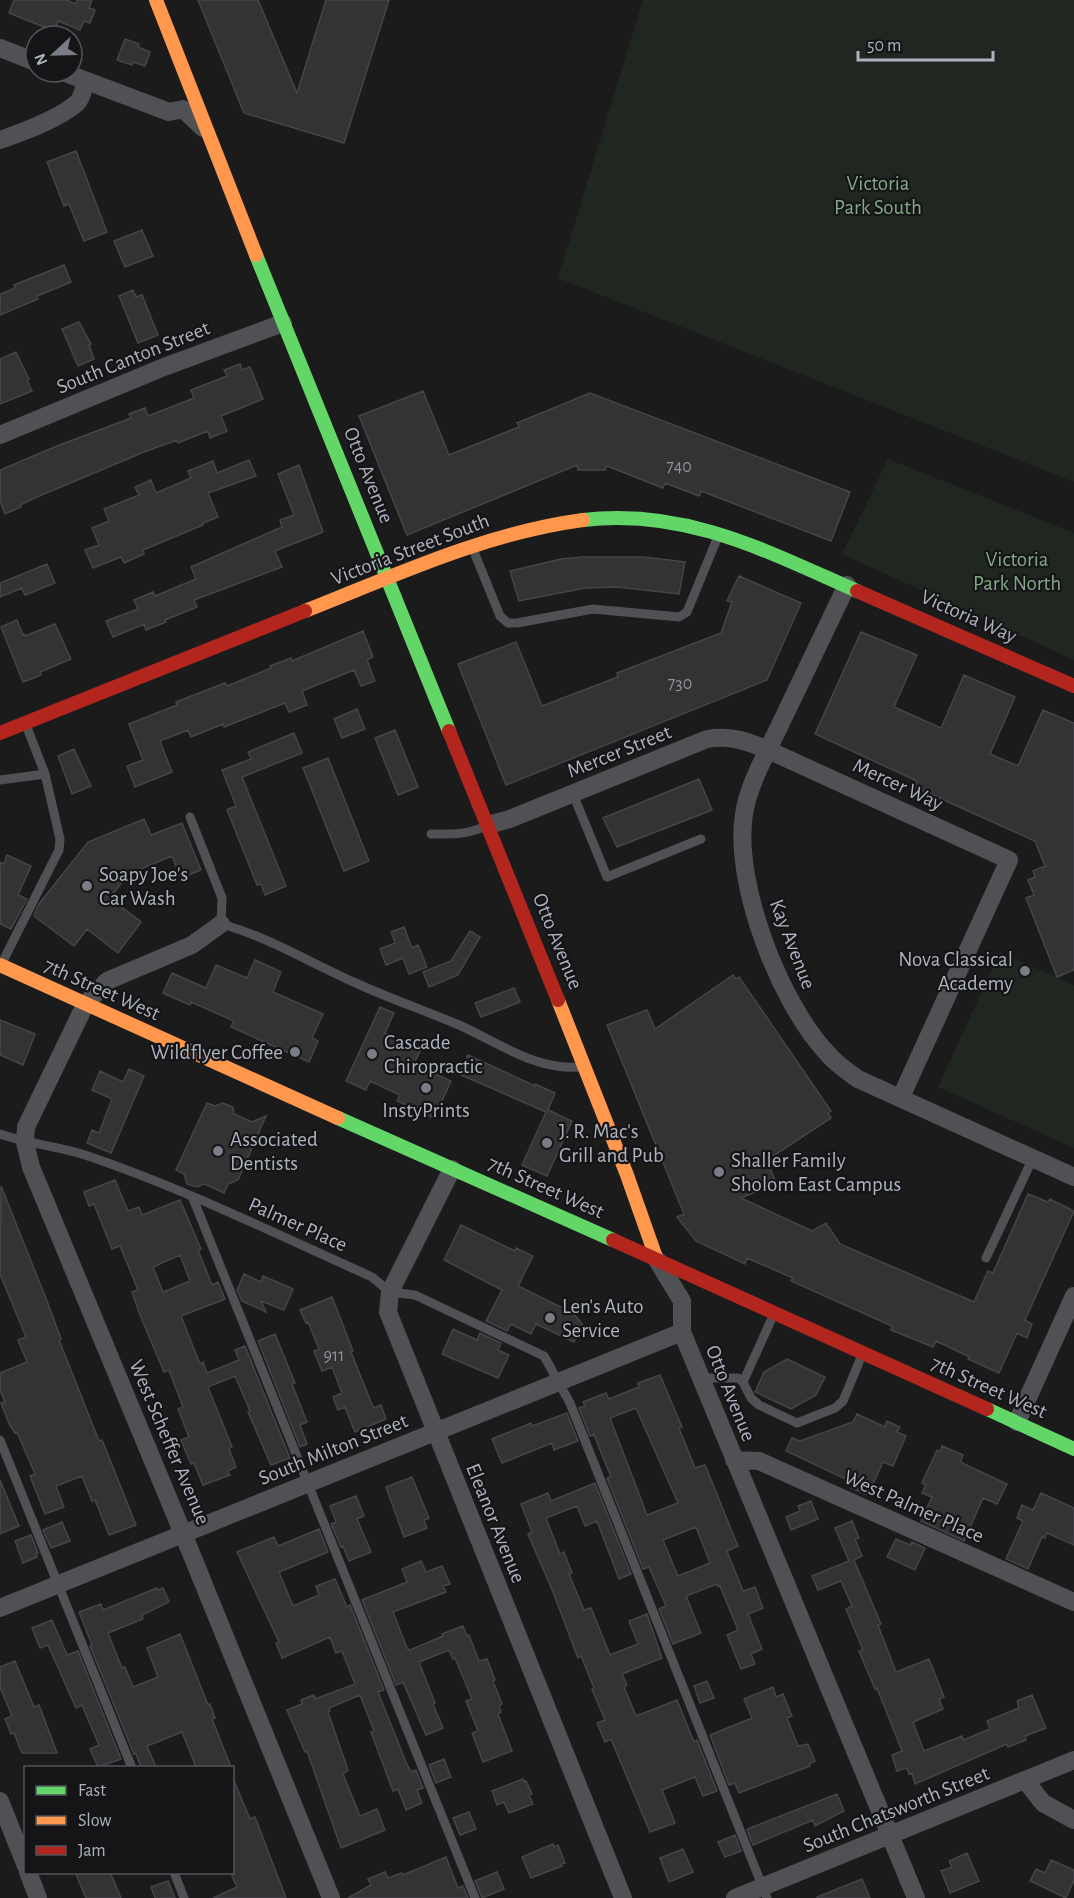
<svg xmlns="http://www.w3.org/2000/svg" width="1074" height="1898" font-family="'Alegreya Sans',sans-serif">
<rect width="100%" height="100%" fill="#1b1b1c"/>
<!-- green -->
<path fill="#1f2720" d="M643,0H1074V482L558,278Z
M888,459L1074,533V660L842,554Z
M1000,952L1074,985V1148L938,1087Z"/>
<!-- building -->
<path fill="#333334" stroke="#444548" stroke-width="1.5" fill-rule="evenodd" d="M14,0H66L76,4L77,0H92L89,8L95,10L90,23L84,21L80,30L58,21L54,31L9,13Z
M198,0H258L297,93L326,0H389L344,143L244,113Z
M125,39L139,44L138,47L150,52L145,66L133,62L132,65L117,60Z
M76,151L107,232L84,241L69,204L64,206L47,162Z
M142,230L153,256L125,267L114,241Z
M64,265L71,282L37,296L38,299L0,315V294L11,290L15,287L14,285Z
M133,290L136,297L142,295L158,335L138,343L119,296Z
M79,322L91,344L89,345L94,359L78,366L62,329Z
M16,352L29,379L27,380L32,391L0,404V359Z
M240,364L242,370L250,367L263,399L221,416L227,431L210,438L208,431L178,443L177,440L144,452L37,497L20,505L21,507L5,514L0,501V470L57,446L131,418L129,414L145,408L148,416L194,398L191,390L227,376L224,370Z
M423,391L449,455L519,427L517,423L590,393L850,492L831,541L701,491L699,496L665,483L663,488L607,466L605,470H578L577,465L407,535L359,416Z
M249,460L256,476L208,493L218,517L203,523V525L143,550L144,554L124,563L121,557L93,568L85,550L99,545L92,528L109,521L104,509L139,495L135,487L151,480L156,493L191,478L188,471L213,461L217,473Z
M299,465L323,532L275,551L282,567L194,600L197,607L165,620L166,622L146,630L144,624L113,637L106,621L138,609L134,600L153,592L155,596L196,579L191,567L282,527L280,520L294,515L278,474Z
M584,557H643L685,562L679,594L617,587L585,588L519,601L510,571L561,559Z
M47,564L55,583L25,595L22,588L0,597V583Z
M739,576L801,603L767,680L506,785L458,664L516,642L542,706L618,677L617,673L721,633L732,602L727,601Z
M17,620L23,635L24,634L25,636L55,624L71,659L40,672L41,675L23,682L1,627Z
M363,631L373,657L367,660L375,681L361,686L354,670L302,691L307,705L289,712L285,703L224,727L223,724L191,737L188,730L160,741L172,772L135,787L127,766L143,760L129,724L177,705L176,702L189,697L225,683L227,686L271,668L270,666L291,658L292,661Z
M861,632L917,655L894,707L941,728L964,675L1015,697L990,754L1018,766L1043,710L1074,723V970L1057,977L1026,898L1034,895L1028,880L1035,877L1033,871L1045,866L1035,841L915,787L917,781L815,734Z
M357,709L365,729L342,738L334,719Z
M395,730L418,787L398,795L375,738Z
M294,733L302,753L242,777L286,886L265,895L261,884L257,885L227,810L236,806L222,770L251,759L248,752Z
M74,749L91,786L72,794L58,756Z
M328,758L369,861L344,871L303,768Z
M699,779L712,810L617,847L603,818Z
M144,819L151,835L182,823L201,870L181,878L172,856L128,874L110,898L141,922L118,953L87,929L74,946L34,916L39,904L88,842Z
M7,855L31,866L18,895L27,899L11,929L0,924V862L4,864Z
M404,927L412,948L418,945L427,967L409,974L403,958L386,965L380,949L395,943L391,932Z
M470,931L480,937L458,975L429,987L423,972L451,961Z
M255,960L281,972L273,992L323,1014L312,1038L318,1041L309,1062L231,1027L234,1021L191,1002L190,1005L163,993L172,973L206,988L216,965L247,978Z
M733,975L736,979L739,977L831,1111L828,1113L831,1118L767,1160L776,1183L741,1198L812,1231L826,1223L840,1244L974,1302L988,1271L993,1273L1028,1194L1048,1202L1050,1199L1074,1211L1025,1320L1032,1324L1027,1338L1017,1333L999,1373L968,1359L970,1357L936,1341L933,1347L891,1330L892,1326L791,1281L793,1278L747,1258L745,1264L696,1241L677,1217L684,1214L607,1025L647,1010L655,1029Z
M514,988L520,1002L481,1017L475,1003Z
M380,1007L394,1013L385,1033L421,1049L414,1064L451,1081L434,1118L397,1101L400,1095L370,1081L366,1090L346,1081Z
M0,1020L35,1034L23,1065L0,1055Z
M468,1055L535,1086V1084L555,1093L548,1110L572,1121L547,1176L522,1165L546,1112L459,1074Z
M129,1069L144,1076L111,1153L87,1143L92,1130L99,1133L112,1099L92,1090L100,1071L123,1082Z
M207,1103L215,1106L223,1103L233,1107L234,1114L252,1122L266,1116L238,1180L228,1184L224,1193L205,1184L196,1187L187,1184L184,1174L176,1170Z
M115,1180L128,1211L139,1207L142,1215L180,1200L201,1249L198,1250L212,1285L218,1282L225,1299L181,1316L200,1364L203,1362L207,1373L239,1360L235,1350L245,1346L290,1458L271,1465L248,1412L250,1411L235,1376L208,1387L232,1447L229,1449L236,1467L228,1471L230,1475L203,1485L194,1463L191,1464L181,1440L189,1437L178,1409L183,1407L169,1370L164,1372L140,1315L132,1292L138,1290L120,1246L112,1249L94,1204L89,1206L84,1192ZM180,1255L190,1281L163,1292L153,1267Z
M1,1186L47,1301L61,1339L59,1340L84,1403L99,1441L102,1440L136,1525L109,1535L95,1500L92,1501L82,1476L56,1486L64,1507L45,1514L30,1476L35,1474L17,1432L15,1433L10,1426L1,1403L5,1402L0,1390V1373L27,1362L18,1340L26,1337L0,1274Z
M461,1225L515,1251L516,1248L533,1256L518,1286L573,1313L583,1325L574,1342L536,1324L531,1334L511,1324L507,1331L486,1321L502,1290L444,1260Z
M244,1274L261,1282L263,1276L293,1289L284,1310L261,1301L266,1312L242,1301L237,1290Z
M332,1297L353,1351L351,1352L371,1402L374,1408L381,1405L386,1419L355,1432L345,1407L338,1410L333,1397L342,1393L332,1367L322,1371L314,1351L319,1349L308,1322L306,1323L300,1310Z
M453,1329L477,1340L480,1333L501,1343L498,1350L509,1355L498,1378L442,1354Z
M275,1334L295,1383L292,1384L307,1422L300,1425L307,1444L300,1447L258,1341Z
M787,1359L825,1377L816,1395L791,1409L755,1392L764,1372Z
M660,1375L682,1427L679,1428L695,1468L705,1465L738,1546L727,1551L743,1591L755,1587L763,1608L748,1614L762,1649L751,1654L755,1664L741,1669L727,1635L738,1630L720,1586L718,1587L717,1584L686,1596L701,1633L673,1644L659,1609L666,1606L649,1567L643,1569L607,1478L611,1477L594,1435L590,1436L579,1408L585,1406L583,1402L606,1393L609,1399L639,1387L638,1383ZM636,1408L678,1503L647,1515L610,1418ZM696,1527L710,1563L678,1576L663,1540Z
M567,1413L578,1441L554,1450L552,1443L502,1463L492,1439L531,1423L532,1426Z
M857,1414L885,1427L887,1421L900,1427L897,1432L906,1436L893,1466L883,1462L868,1495L851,1488L854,1483L786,1451L792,1438L800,1441L853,1422Z
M942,1446L963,1455L961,1461L962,1463L1007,1484L997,1504L983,1498L964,1541L921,1521L932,1497L922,1493L926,1485L922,1483L937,1450L940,1452Z
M412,1477L429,1518L424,1520L427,1528L404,1537L386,1487Z
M0,1480L19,1526L0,1534Z
M595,1483L631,1574L619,1579L597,1521L585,1526L577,1506L546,1518L560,1554L564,1552L572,1573L569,1574L584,1610L591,1608L610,1655L638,1644L629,1621L647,1614L662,1658L622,1674L627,1685L624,1687L636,1716L677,1700L694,1742L697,1740L717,1791L703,1796L695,1777L662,1790L675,1823L650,1832L611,1739L605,1742L597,1723L605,1720L592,1689L594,1688L581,1656L578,1658L553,1592L528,1534L532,1532L521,1504L548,1493L551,1501Z
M1041,1493L1074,1508V1545L1047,1533L1045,1538L1042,1537L1028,1569L1006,1559L1023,1521L1017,1518L1022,1505L1033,1510Z
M356,1496L364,1516L357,1519L371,1552L349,1561L343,1546L341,1547L331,1524L336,1522L330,1506Z
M811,1501L818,1519L791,1530L786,1517L800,1511L798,1506Z
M852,1521L859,1538L855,1539L862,1556L854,1560L881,1624L878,1625L896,1672L929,1659L944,1697L939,1699L943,1709L913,1722L924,1751L962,1736L963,1740L990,1729L987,1721L1019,1708L1017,1701L1032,1695L1046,1728L1025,1736L1026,1740L1008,1747L1007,1744L915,1784L912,1773L909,1774L907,1768L897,1771L892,1755L902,1751L877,1688L875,1689L859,1651L863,1650L846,1609L852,1606L841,1581L818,1590L812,1576L849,1561L835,1528Z
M62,1522L70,1541L51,1548L43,1530Z
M319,1529L328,1552L279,1572L293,1606L319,1595L316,1586L335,1579L347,1607L350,1605L384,1690L378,1692L406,1762L411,1772L416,1770L423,1788L417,1790L422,1803L406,1810L398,1789L393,1791L371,1732L374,1731L360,1695L329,1708L330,1711L328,1712L348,1770L343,1774L360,1816L377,1809L385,1830L341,1848L307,1751L305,1752L287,1710L302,1704L301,1700L314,1695L315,1699L355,1684L342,1651L336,1653L330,1637L282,1658L276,1643L279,1642L237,1552L274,1537L278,1546Z
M31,1535L38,1553L36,1554L37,1557L23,1563L15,1541Z
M896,1539L910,1545L912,1542L925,1548L915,1570L887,1557Z
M421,1561L426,1572L442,1566L450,1584L443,1586L446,1592L393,1612L407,1648L410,1650L443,1636L442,1634L463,1626L467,1636L469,1635L479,1661L487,1659L495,1680L493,1681L502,1704L499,1706L501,1712L498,1714L512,1751L483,1762L472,1733L478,1731L466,1701L472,1699L455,1658L453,1659L449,1650L419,1662L435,1703L433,1704L443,1728L426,1735L403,1682L396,1685L362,1600L407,1582L402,1569Z
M157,1588L158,1590L163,1588L169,1602L142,1615L143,1619L108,1633L122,1668L125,1667L133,1687L158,1677L147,1648L180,1634L208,1705L210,1704L215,1718L212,1719L231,1767H196L182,1732L147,1746L156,1767H141L136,1754H134L90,1646L92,1645L79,1612L101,1604L103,1610Z
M52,1620L67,1655L78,1651L121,1759L98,1767L90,1749L99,1745L82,1705L76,1708L48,1645L40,1648L32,1628Z
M15,1661L34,1707L39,1705L57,1753H22L14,1733L11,1734L5,1719L12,1716L0,1687V1667Z
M707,1681L714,1698L700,1703L694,1686Z
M773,1687L776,1697L783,1694L792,1716L787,1718L798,1746L808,1744L815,1761L809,1764L810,1766L739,1793L735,1783L729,1785L710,1735L752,1718L744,1699Z
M444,1759L451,1777L436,1783L429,1765Z
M232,1776L250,1819L255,1817L286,1898H213L237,1887L232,1876Z
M523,1779L524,1782L526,1781L532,1794L529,1795L533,1804L509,1813L504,1802L497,1805L492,1791Z
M837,1794L844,1811L815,1826L813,1820L753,1845L747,1830L750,1828Z
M469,1812L476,1829L460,1835L453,1818Z
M735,1835L741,1851L725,1857L718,1842Z
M553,1844L554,1847L558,1845L565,1863L561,1864L562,1866L531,1878L522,1857Z
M683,1849L693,1872L669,1882L660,1858Z
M967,1853L979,1881L950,1893L941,1871L952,1867L949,1861Z
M446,1857L458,1888L463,1886L468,1898H348L371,1885L368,1879L385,1872L388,1878L402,1873L403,1875Z
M1051,1860L1074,1870V1880L1066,1898L1030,1881L1036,1869L1045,1873Z
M75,1872H110L121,1898H86Z
M497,1872L504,1889L482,1898L475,1881Z
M862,1879L870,1898H817V1897Z
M168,1881L175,1898H155L151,1887Z"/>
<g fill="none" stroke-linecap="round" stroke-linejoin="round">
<!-- lane -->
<path stroke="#4f5155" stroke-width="9" d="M472,547L500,616L508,623H517L593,609L679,617L687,612L719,534
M26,725L45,774
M0,780L45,774L60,839L59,850L2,963
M573,794L607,877L701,839
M190,817L222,898L221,924C269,937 312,964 358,984C391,999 426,1011 459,1025C499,1043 536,1071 582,1067
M431,834C451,834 467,835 486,826
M0,1134C28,1144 57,1146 85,1155C183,1188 278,1235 372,1277L390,1292L415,1295L544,1356L570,1403L767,1898
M192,1196L475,1898
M986,1258L1033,1158
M701,1378H738L743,1382L751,1398L759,1405L797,1423L835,1408L843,1401L862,1355
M743,1382L773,1316
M0,1440L132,1768
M174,1872L184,1898"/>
<!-- street -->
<path stroke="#4f5155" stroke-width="18" d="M0,48L36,62
M63,72L169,112L183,109L203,128
M0,140C23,132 59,119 77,103C82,98 84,88 86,81
M0,435L164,367L283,323
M847,585C824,633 801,681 778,729C766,754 748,786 744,814C733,883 780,1003 827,1053C836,1064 847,1071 858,1079L1074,1177
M488,825L510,819L707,739C730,735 747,741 768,750L1009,860L901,1097
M221,924L192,945L107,981L85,1005L26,1127L25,1142L31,1167L191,1553L331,1898
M452,1169L390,1292L388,1312L623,1898
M657,1260L682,1301V1332L916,1898
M1017,1422L1074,1296
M734,1460L759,1461L1074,1602
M0,1608L682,1332
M1025,1780L1043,1803L1074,1820
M0,1801L26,1866
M28,1872L38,1898
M735,1898L1074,1760"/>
<!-- fast -->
<path stroke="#63d668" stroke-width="14" d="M256,255L449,731
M583,520C686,508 766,551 857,591
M338,1118L613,1240
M987,1409L1074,1449"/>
<!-- slow -->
<path stroke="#ff974d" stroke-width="14" d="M156,0L256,255
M305,611C396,575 485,533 583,520
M0,965L338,1118
M558,1000L627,1175L657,1260"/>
<!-- jam -->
<path stroke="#b3261e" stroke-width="14" d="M857,591L1074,686
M449,731L558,1000
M0,733L305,611
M613,1240L987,1409"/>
</g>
<!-- markers -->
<g fill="#7a7d85" stroke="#151518" stroke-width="2">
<circle cx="87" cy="886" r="6"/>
<circle cx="1025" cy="971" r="6"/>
<circle cx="295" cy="1052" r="6"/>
<circle cx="372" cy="1054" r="6"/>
<circle cx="426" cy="1088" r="6"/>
<circle cx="547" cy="1143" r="6"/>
<circle cx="218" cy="1151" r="6"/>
<circle cx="719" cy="1172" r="6"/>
<circle cx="550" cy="1318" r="6"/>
</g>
<g text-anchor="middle" stroke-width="4.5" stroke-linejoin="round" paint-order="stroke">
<!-- number labels -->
<g font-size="18" fill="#8e929b">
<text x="679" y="472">740</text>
<text x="680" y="689">730</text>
<text x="334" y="1361">911</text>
</g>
<!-- park labels -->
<g font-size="21" fill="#83a885" stroke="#151518">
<text x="878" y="190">Victoria<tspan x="878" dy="24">Park South</tspan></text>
<text x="1017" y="566">Victoria<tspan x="1017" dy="24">Park North</tspan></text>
</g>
<!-- street labels -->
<g font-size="21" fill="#adb2bd" stroke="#151518">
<text transform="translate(133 357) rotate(-22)" y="7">South Canton Street</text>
<text transform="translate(369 475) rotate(68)" y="7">Otto Avenue</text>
<text transform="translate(410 549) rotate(-21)" y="7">Victoria Street South</text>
<text transform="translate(969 616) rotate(24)" y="7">Victoria Way</text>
<text transform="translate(619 751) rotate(-22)" y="7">Mercer Street</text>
<text transform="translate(898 784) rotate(25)" y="7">Mercer Way</text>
<text transform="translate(558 941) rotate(68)" y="7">Otto Avenue</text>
<text transform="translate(793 944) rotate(69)" y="7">Kay Avenue</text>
<text transform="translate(102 989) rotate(24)" y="7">7th Street West</text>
<text transform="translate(546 1187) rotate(24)" y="7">7th Street West</text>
<text transform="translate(298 1224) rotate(24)" y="7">Palmer Place</text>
<text transform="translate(989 1387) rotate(24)" y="7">7th Street West</text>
<text transform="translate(731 1393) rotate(68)" y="7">Otto Avenue</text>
<text transform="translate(170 1442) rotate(67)" y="7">West Scheffer Avenue</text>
<text transform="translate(333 1449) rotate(-22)" y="7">South Milton Street</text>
<text transform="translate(914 1506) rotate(24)" y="7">West Palmer Place</text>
<text transform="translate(496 1523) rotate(68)" y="7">Eleanor Avenue</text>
<text transform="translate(896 1809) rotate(-22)" y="7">South Chatsworth Street</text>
</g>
<!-- poi labels -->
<g font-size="21" fill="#adb2bd" stroke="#151518" text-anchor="start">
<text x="99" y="881">Soapy Joe's<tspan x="99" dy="24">Car Wash</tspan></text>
<text x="1013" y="966" text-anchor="end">Nova Classical<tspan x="1013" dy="24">Academy</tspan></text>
<text x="384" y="1049">Cascade<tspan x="384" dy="24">Chiropractic</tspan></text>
<text x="283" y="1059" text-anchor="end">Wildflyer Coffee</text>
<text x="426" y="1117" text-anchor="middle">InstyPrints</text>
<text x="559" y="1138">J. R. Mac's<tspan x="559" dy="24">Grill and Pub</tspan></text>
<text x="230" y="1146">Associated<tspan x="230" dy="24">Dentists</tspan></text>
<text x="731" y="1167">Shaller Family<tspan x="731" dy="24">Sholom East Campus</tspan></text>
<text x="562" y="1313">Len's Auto<tspan x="562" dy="24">Service</tspan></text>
</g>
</g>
<!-- legend -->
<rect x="24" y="1766" width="210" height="108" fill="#151518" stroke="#52545a" stroke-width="1.5"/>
<rect x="36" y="1786" width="30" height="9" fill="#63d668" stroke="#52545a" stroke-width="1.5"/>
<text x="78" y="1796" font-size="18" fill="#adb2bd">Fast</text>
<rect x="36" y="1816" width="30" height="9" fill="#ff974d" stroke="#52545a" stroke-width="1.5"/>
<text x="78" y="1826" font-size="18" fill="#adb2bd">Slow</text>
<rect x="36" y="1846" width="30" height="9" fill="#b3261e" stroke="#52545a" stroke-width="1.5"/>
<text x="78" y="1856" font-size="18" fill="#adb2bd">Jam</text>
<!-- north arrow -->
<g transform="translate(54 54) rotate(248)"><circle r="28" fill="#151518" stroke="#52545a" stroke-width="1.5"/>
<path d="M0-4.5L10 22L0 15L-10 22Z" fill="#7a7d85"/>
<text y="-9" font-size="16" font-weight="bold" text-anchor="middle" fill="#adb2bd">N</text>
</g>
<!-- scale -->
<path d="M858 51v9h135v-9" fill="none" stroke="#adb2bd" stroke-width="3"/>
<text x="867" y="51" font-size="18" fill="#adb2bd" stroke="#151518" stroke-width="4.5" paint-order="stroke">50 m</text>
</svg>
